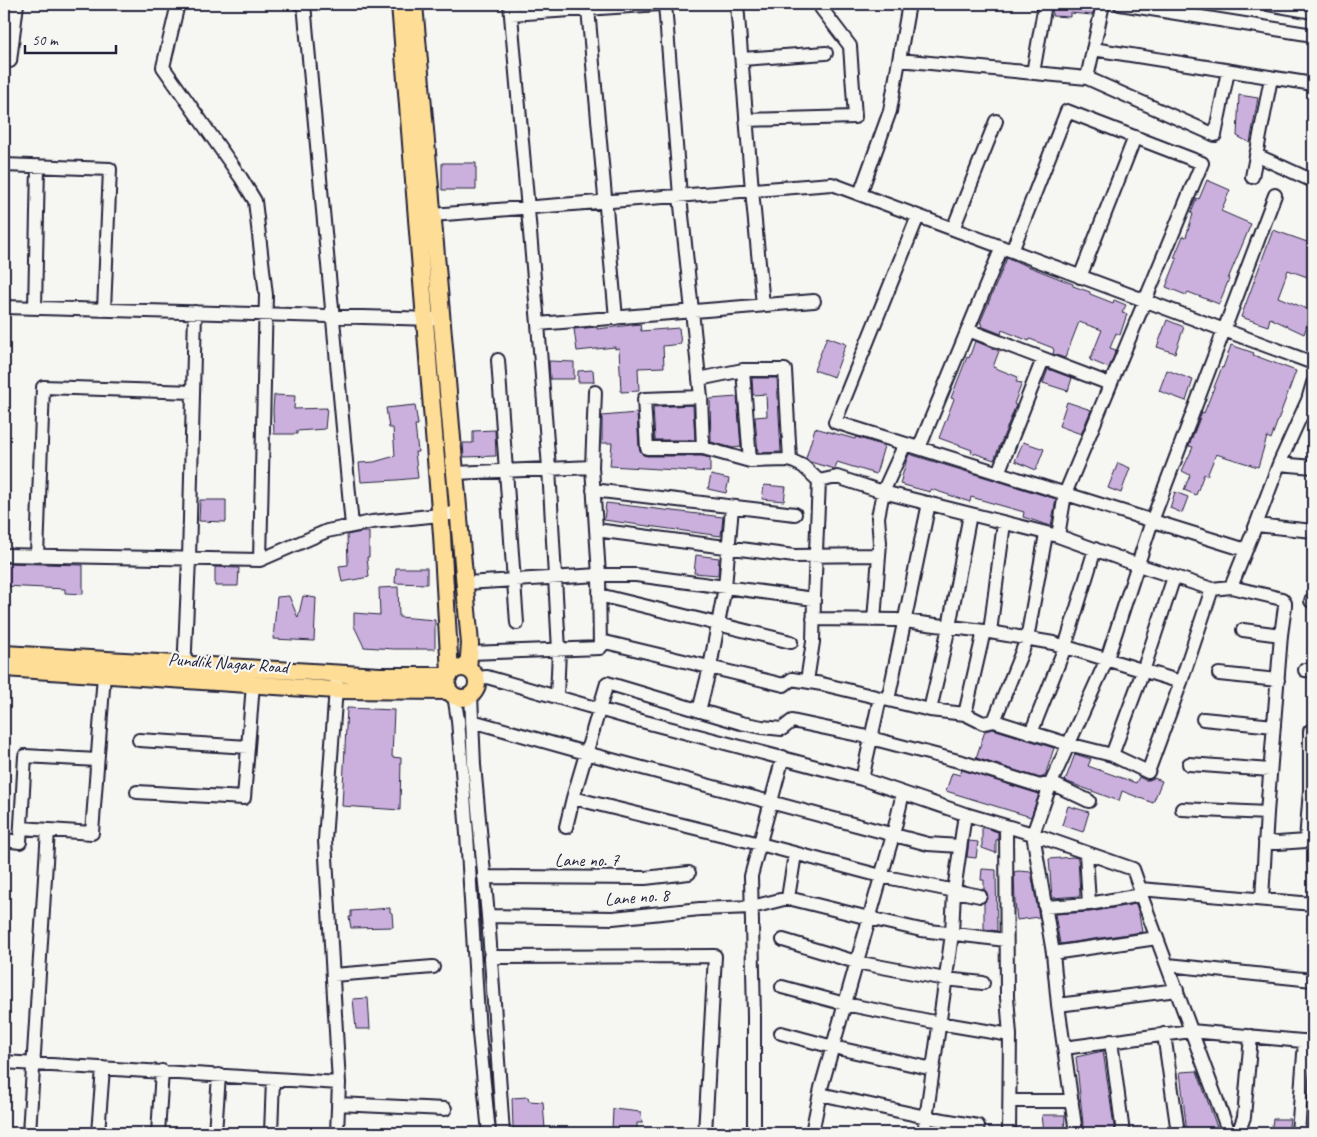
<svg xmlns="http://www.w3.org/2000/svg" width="1317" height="1137" font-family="Caveat,sans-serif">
<rect width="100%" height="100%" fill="#f6f6f2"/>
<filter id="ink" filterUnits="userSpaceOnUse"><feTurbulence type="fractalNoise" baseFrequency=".02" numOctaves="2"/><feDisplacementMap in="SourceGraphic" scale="10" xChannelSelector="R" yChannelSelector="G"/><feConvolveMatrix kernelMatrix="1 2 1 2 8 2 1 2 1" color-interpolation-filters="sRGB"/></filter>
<g filter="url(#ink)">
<!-- building -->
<path fill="#cbb0de" stroke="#22223b" d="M1053,4H1093L1094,10L1092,15L1070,13V17L1052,16Z
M1239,95L1258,98L1250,143L1237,136Z
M442,163H476V190H442Z
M1207,180L1230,190L1221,211L1251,224L1228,279H1229L1219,304L1188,292L1186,295L1166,287L1177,259L1174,258L1183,236L1186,237L1193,214L1191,213L1197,198L1199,199Z
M1273,230L1313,244V279L1288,270L1278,297L1312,311L1304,334L1270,318L1268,326L1241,317Z
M1007,258L1073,284V286L1090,292V294L1113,303L1114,300L1126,305L1122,313L1127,314L1120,335L1116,333L1110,348L1116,350L1109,368L1090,360L1102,330L1079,322L1065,358L1053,354L1054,350L1053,349V348L1030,339L1029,341L1002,330L1001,334L981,326L982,324L980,323Z
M1167,320L1184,327L1175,353L1157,347Z
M640,324L641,331L679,328L681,344L663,346L664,367L638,368L639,391L621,392L619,348L615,349V347L577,351L574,329L597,327V329Z
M827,337L846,344L834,377L814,370Z
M975,341L999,351L993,367L1018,377L1016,382L1022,383L1014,404L1016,405L994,460L971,452L972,450L939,438L954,399L951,398L967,357L969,358Z
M1231,345L1254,353L1253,355L1296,371L1271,439L1267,437L1258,467L1216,454L1207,476L1204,474L1196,495L1184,490L1190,475L1182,471L1193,447L1189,446L1201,415L1202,412L1204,413L1222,367L1223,368Z
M549,361L574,362V379H550Z
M1048,369L1072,378L1068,391L1043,383Z
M593,370L594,382H578V371Z
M1167,370L1193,380L1186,401L1159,391Z
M752,378H777L781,452L758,453L755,417L767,416L766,394L753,395Z
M274,395L295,396L294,409L327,408L325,429L297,431V434H274L273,410Z
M737,397L741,447L733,448L711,442L710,399Z
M1067,402L1091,410L1081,434L1059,426Z
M415,405L418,425H415L418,452H415L418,478L397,480L361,482L359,463L374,462L395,456L393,428H389L386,408Z
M693,405L695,440H655L653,407Z
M637,413L639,448L643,455L647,456H702L710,458V472L610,466L612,443H602V416Z
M815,428L855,439L856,437L884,446L876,474L837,462L835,469L810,462L806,458Z
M495,430L496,456L464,457L463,443H473V431Z
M1023,442L1044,449L1036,470L1015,461Z
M909,454L1056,499L1051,526L1023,517L1024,512L971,497L970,502L931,489L930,492L900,484L906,462Z
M1118,463L1130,468L1121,493L1108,488Z
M711,475L729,479L726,493L708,489Z
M764,485L786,487L784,501L762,499Z
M1175,492L1188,497L1182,513L1170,508Z
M200,500H226V522L199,521Z
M606,503L723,517L721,536L604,520Z
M362,532H369V557H367L369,577L342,582L339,566L348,565L347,535Z
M696,555L719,558L718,575L694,573Z
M4,563L83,565V594L65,593V589L4,586Z
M215,567L239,568L238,586H215Z
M396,568H427V584L395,583Z
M398,587L399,617L435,620V649H394L364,647L354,626V613L380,615L379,588Z
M289,596L298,618L303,596L316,598L314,641L273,639L277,597Z
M347,708L394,710L392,757L401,758L400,810L342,806Z
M993,729L1054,748L1045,776L1040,778L976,758L985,731Z
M1075,754L1091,759L1088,766L1136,783L1139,777L1145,780H1149L1154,778L1162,781L1153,803L1122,791L1119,801L1065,781Z
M962,770L1039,794L1031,817L946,791L952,773L960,775Z
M1068,806L1089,812L1083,832L1062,825Z
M982,827L998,832V840H996V853L982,848Z
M969,841L978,842L976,858L967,857Z
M1073,857L1078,858L1080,896L1052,898L1049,859Z
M982,869L996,870L997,931L984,929V903L988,897L987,893L984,889V880H981Z
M1018,871L1031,872L1039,917L1017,920L1015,902L1014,872Z
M1136,904L1139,914L1142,932L1060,944L1055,914L1090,912Z
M390,908V912L392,913L393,927L351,928L349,917H351V911Z
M368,998L370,1029H356L353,999Z
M1103,1051L1115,1133H1084L1076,1057Z
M1197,1071L1219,1133H1187L1180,1072Z
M528,1097L529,1101L543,1102L545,1129L513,1128L512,1098Z
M613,1109L641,1112L642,1123H637V1132L612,1130Z
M1042,1115H1065L1064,1133H1044Z
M1273,1119H1290L1288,1133H1271Z"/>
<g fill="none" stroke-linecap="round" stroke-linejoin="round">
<!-- minor casing -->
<g stroke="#22223b" stroke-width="16">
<path id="minor" d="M178,4L163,67L241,178L255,201L266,295L260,560
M300,4H304L352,526
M510,4L538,324L549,468L559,650L557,697
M665,4L680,196L701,397L703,448
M737,4L752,190L763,305
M1120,4L1313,35
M1268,4L1313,12
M588,9L616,318
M511,14L660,4
M1093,49L1313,84
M742,59L826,53
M899,60L1087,78L1215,135L1228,71
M10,61L17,4
M1033,73L1045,4
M1087,78L1103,4
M746,120L855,117L850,46L821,8
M1256,155L1313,181
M4,165L110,169L104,310
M1252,177L1271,78
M860,194L890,111L909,4
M432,215L832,184L1313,363
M918,216L835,422L1246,550
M953,229L996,121
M1080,277L1135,137
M4,307L434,319
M35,308L38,166
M538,324L814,301
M968,330L1110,384
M498,360L517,623
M743,370L750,461
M699,379L743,370H785L790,460
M595,392L592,467L599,575L600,648
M701,397L644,399L647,448H703L750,461L790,460L803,466L819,481
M919,448L1002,247
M1279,464L1313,467
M455,473L592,467
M998,473L1043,359
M593,490L795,514
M1256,525L1313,531
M596,530L794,556L879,555
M1058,536L1138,565L1212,589L1231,587L1282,599L1285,603V606L1281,635L1267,813L1262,899
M4,555L260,560L327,531L372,522L459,513
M37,556L43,387L193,392
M465,583L599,575H636L814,599
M1231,587L1256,525L1279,464L1308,400L1313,383
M599,595L791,642
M1311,601H1313
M813,619L896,620L984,631L1053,643L1181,682
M874,620L880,543L878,517L883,492L905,444
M1243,630L1281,635
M990,632L1004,523
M470,653L600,648L605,642L784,685L792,679L822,684L930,710L965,714L983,723L994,721L1068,744L1112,755L1148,772L1181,682L1212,589
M1305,670L1313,671
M184,672L189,559L195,312
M1219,674L1278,680
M477,678L487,677L630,718L862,779L965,814L1033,834L1133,869L1140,889L1141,895L1229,1133
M807,681L813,642L814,599L819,481L837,477L883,492L1058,536L1065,494L1202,163L1067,111L1012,251
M454,695L458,720L467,834L479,1033L489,1133
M471,695L474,765L488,916L503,1133
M888,700L929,503
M930,710L949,627L970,514
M699,711L710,667L725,587L732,507
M965,714L984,631
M1203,719L1274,726
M472,721L586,753L928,844L960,846
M994,721L1027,639L1046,534
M1031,733L1065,647L1095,549
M139,740L248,747
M1112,755L1143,671L1174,577
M1189,764L1270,770
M862,779L880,698
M137,792L244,798L253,684
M573,798L607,683L741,723L762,727L782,729L792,721L863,736L962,762L1040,786L1051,783L1089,801
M1182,809L1267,813
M566,827L573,798L760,844L881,876L980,896
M1006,827L1007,997L1010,1035L1009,1133
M21,828L92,833L104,675
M4,840L20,842L25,756L97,760
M1265,841L1278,843L1306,841H1313
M1306,841L1310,790V731L1313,732
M1086,853L1089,904
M484,877L645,878L689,873
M1140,889L1313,904
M788,898L795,854
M1045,907L1089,904L1141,895
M488,916L613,918L700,909L752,907L788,898L869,918L921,930L1006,940
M783,940L856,962L945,979L983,983
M1053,953L1157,938
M490,957L715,956L705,1133
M1168,965L1313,980
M333,975L433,967
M782,987L845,1004L939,1023L1010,1035
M1058,1005L1177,990
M781,1033L833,1047L933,1069
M1164,1034L1178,1133
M1111,1041L1123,1133
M1064,1048L1191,1031L1313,1042
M4,1062L339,1083
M820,1094L926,1117L978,1126
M1010,1101H1072
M338,1104L445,1109
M29,1133L48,830
M98,1133L103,1068
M158,1133L162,1071
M215,1133L219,1075
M271,1133L273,1079
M337,1133L339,1083L325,840L337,674
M754,1133V1017L751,876L783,757
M812,1133L821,1088L893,835L903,793
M924,1133L952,934L954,891L965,814
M1076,1133L1058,1005L1053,953L1033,834L1051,783L1107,659L1152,521L1275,195
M1235,1133L1240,1128L1244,1117L1251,1036
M1298,1133L1305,1041"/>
</g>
<!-- major casing -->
<g stroke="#22223b" stroke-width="20">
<path id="major" d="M400,4L442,535L450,673
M414,4L470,644L468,669
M4,654L380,676H448
M447 683a15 15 0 1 1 30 0a15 15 0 1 1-30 0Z
M4,668L336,690L449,691"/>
</g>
<!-- minor -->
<use href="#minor" stroke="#f6f6f2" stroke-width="12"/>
<!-- major -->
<use href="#major" stroke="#fedd96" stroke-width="16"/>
</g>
</g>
<g text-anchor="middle" stroke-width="4.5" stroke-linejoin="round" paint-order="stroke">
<!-- street labels -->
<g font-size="18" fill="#22223b" stroke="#f6f6f2">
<text transform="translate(228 663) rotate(4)" y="6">Pundlik Nagar Road</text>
<text x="587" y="866">Lane no. 7</text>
<text transform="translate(637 897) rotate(-4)" y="6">Lane no. 8</text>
</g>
</g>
<!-- margin -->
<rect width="1317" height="1137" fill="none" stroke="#f6f6f2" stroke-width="20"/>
<rect x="10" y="10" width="1297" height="1117" fill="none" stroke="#22223b" stroke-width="2" filter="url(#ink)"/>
<!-- scale -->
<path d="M25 45v8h91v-8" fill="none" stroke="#22223b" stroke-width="2.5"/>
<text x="32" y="45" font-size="15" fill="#22223b" stroke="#f6f6f2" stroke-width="4" paint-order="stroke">50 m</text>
</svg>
